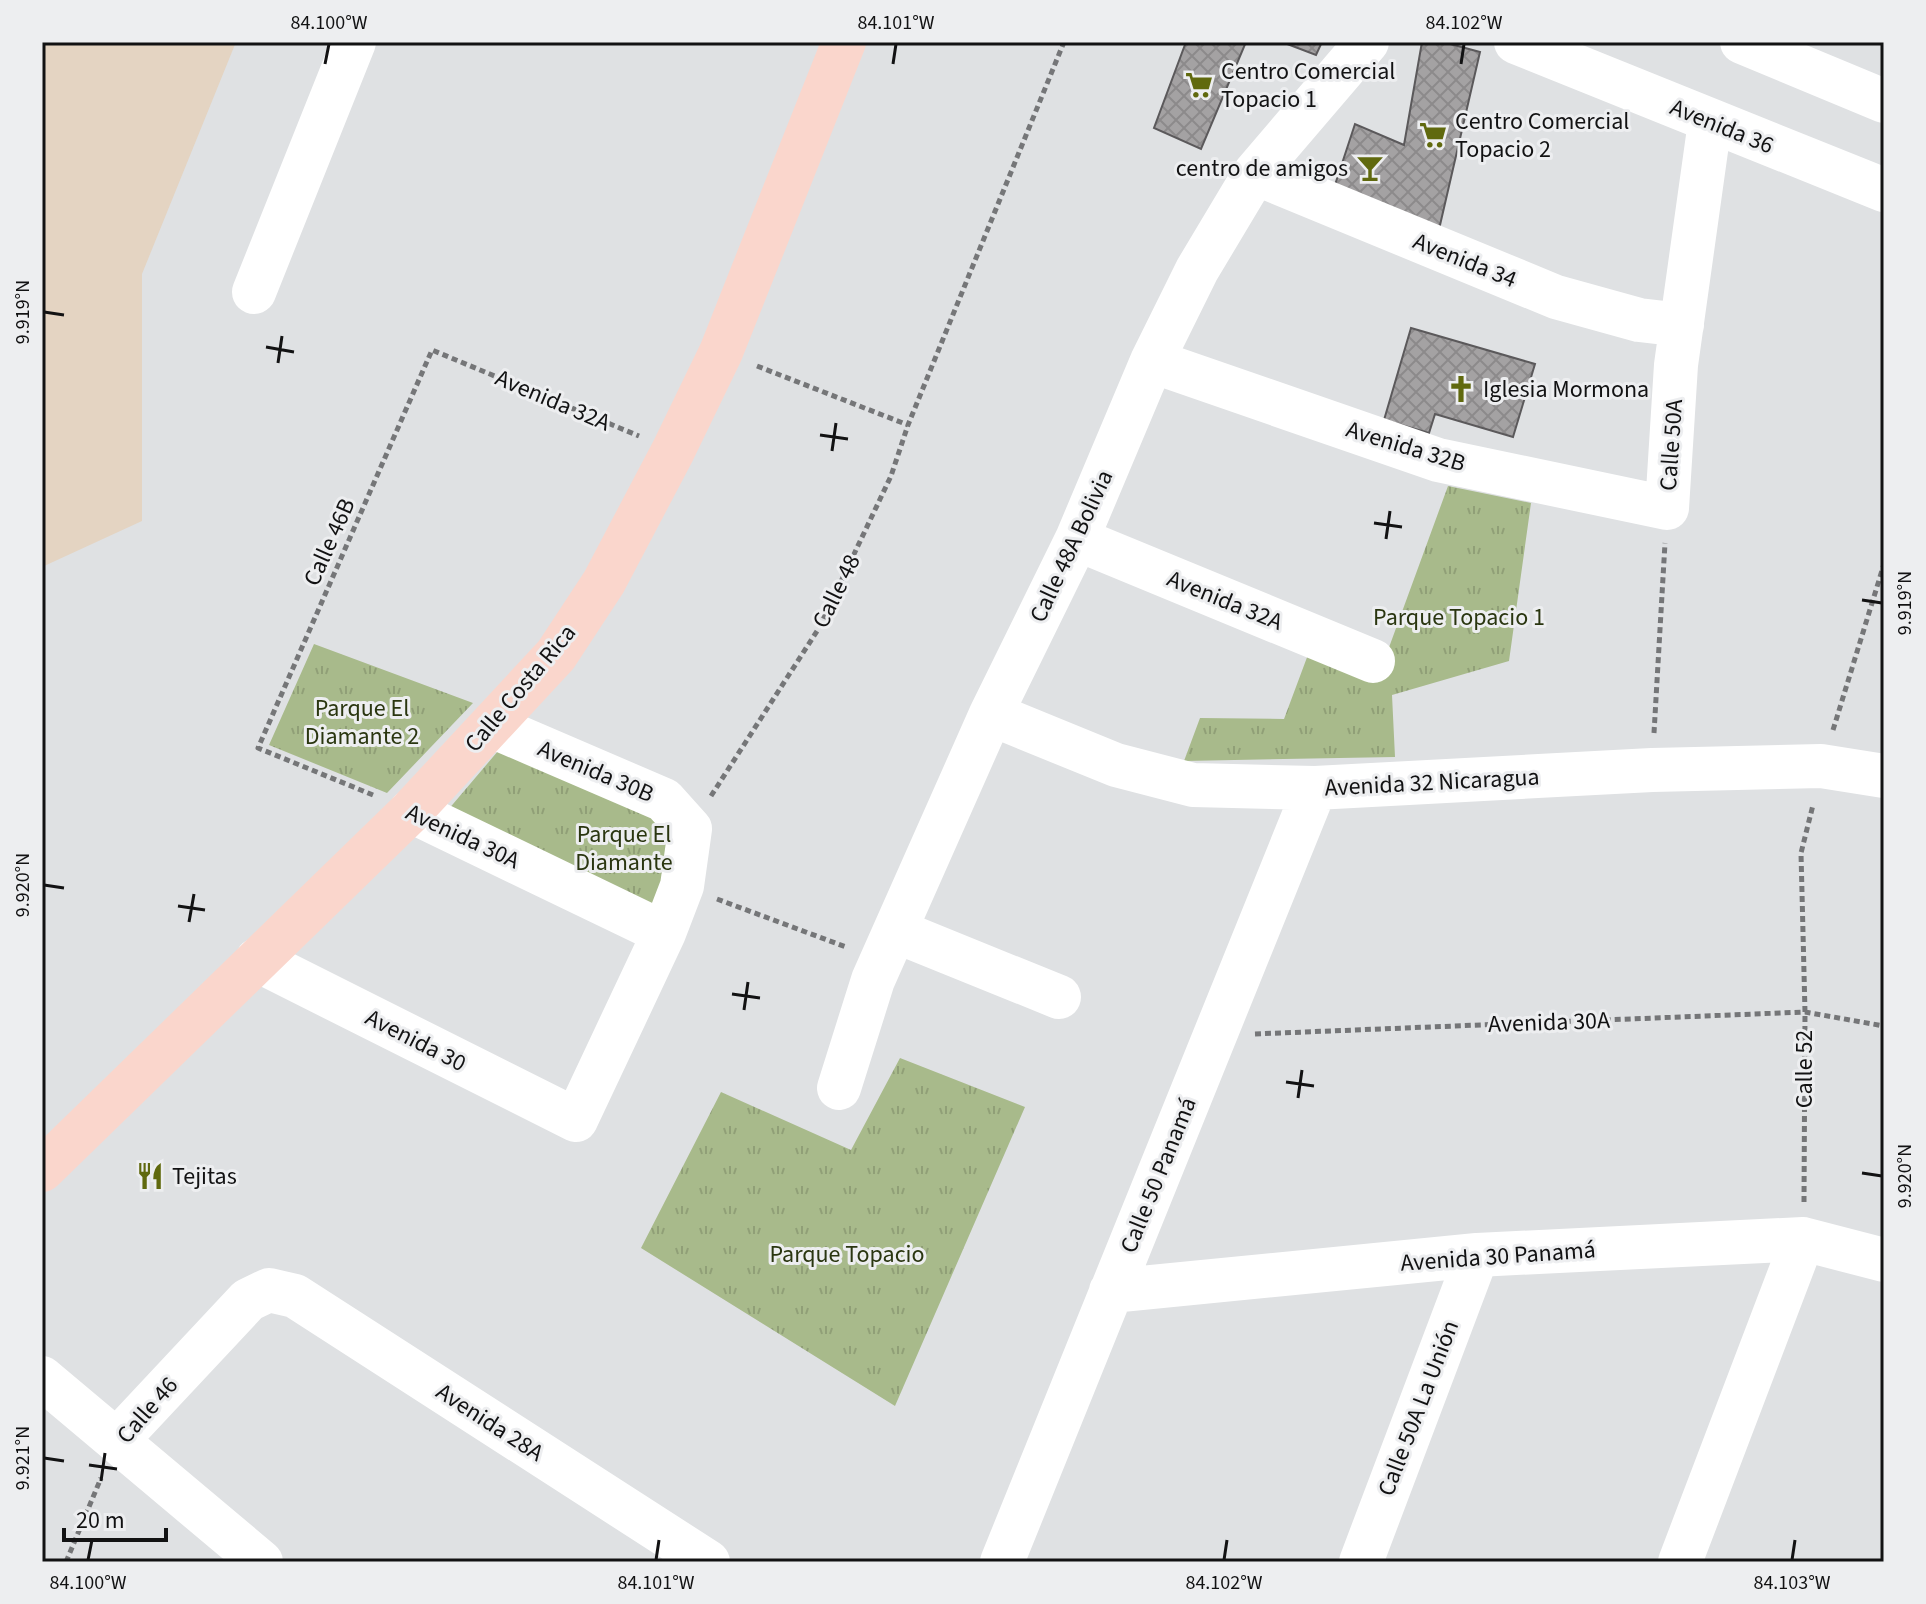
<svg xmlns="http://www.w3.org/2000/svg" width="1926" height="1604" font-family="'Source Sans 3',sans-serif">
<defs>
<pattern id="park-tufts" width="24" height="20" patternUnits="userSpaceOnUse" patternTransform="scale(2)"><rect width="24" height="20" fill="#a8ba8b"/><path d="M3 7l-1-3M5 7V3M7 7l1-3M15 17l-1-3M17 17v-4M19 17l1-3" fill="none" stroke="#909f77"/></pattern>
<pattern id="building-cross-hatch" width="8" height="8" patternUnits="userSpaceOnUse" patternTransform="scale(2)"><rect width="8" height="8" fill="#a4a2a3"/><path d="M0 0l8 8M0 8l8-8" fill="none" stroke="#8c8a8b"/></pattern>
</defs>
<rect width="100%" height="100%" fill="#dfe1e3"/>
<!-- education -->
<path fill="#e4d4c2" d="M42,42H236L142,274V521L42,567Z"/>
<!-- park -->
<path fill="url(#park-tufts)" d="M1448,486L1531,503L1509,661L1392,695L1395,757L1184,761L1200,718L1284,719L1309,652L1380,672Z
M314,644L473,703L387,793L269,745Z
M504,744L670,823L657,920L442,817Z
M900,1058L1025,1107L895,1406L641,1248L721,1092L851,1150Z"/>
<!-- building -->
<path fill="url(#building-cross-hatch)" stroke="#5b595b" stroke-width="2" d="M1186,42H1246L1201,149L1154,128Z
M1282,42H1322L1316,55Z
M1422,42H1443L1480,52L1437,238L1333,191L1355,124L1404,145Z
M1411,328L1535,364L1513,437L1435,414L1429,433L1384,420Z"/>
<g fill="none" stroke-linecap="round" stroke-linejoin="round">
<!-- path -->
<path stroke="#757678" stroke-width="5" stroke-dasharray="6 4" stroke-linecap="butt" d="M757,366L908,425
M1833,730L1884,564
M1654,733L1665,543
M373,795L258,748L432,350L639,436
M711,796L819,628L891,476L908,425L1064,42
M717,899L846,947
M1255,1034L1805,1012L1884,1026
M1804,1202L1805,1012L1801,853L1813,805
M66,1562L101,1478"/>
<!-- minor -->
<path stroke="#fff" stroke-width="44" d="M1516,42L1884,190
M1742,42L1884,101
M1255,173L1556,297L1639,320L1682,325
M254,292L354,42
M1152,361L1438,460L1667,508L1676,365L1710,122
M1077,539L1373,661
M991,714L1116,765L1193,785L1315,788L1652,770L1821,766L1884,776
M411,811L664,933
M896,931L1059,997
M257,960L576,1120L664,933L682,886L690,829L664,800L492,726
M839,1088L873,980L991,714L1077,539L1152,361L1197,270L1255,173L1367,42
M1111,1291L1477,1255L1803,1239L1884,1260
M42,1378L261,1562
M117,1440L248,1300L269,1290L295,1296L708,1562
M1002,1562L1315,788
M1361,1562L1477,1255
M1680,1562L1803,1239"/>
<!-- major -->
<path stroke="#fad6cc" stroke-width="44" d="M42,1170L411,811L556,655L604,582L673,451L721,352L844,42"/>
</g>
<!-- ticks -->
<path fill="none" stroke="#121213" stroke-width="3" d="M325,64L329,44M893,64L896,44M1461,64L1464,44M44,312L64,315M266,347L294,352M278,363L282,336M820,435L848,439M832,451L836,423M1374,523L1402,527M1386,539L1390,511M1862,600L1882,603M44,885L64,888M178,906L205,910M189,922L194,894M732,994L760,998M744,1010L748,982M1286,1082L1314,1086M1298,1098L1302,1070M1862,1173L1882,1176M44,1458L64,1461M89,1465L117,1469M101,1481L105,1453M88,1560L92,1540M656,1560L659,1540M1224,1560L1227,1540M1792,1560L1795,1540"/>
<!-- icons -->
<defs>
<g id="supermarket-bare" transform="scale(2.16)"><path d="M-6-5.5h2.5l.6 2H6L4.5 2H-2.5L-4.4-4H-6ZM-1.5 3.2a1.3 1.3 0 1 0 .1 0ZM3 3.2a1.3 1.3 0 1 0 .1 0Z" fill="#60690e" stroke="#edeef0" stroke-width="2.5" paint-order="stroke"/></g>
<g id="bar-bare" transform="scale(2.16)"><path d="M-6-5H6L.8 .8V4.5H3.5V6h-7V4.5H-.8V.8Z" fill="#60690e" stroke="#edeef0" stroke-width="2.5" paint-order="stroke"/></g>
<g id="church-bare" transform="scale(2.16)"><path d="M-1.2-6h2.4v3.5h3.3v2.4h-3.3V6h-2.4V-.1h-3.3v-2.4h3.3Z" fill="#60690e" stroke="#edeef0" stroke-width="2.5" paint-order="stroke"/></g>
<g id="restaurant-bare" transform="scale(2.16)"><path d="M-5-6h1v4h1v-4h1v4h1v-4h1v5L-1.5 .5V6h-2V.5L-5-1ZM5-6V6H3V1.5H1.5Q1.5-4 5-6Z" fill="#60690e" stroke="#edeef0" stroke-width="2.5" paint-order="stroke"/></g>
</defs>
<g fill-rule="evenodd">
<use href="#supermarket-bare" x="1199" y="85"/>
<use href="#supermarket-bare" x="1433" y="135"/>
<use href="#bar-bare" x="1370" y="168"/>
<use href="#church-bare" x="1461" y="389"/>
<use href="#restaurant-bare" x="150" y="1176"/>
</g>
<g text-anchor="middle" stroke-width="6" stroke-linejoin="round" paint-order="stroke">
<!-- poi labels -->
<g font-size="24" fill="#121213" stroke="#edeef0" text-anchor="start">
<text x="1221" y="79">Centro Comercial<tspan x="1221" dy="28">Topacio 1</tspan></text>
<text x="1455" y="129">Centro Comercial<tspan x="1455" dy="28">Topacio 2</tspan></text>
<text x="1348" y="176" text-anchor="end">centro de amigos</text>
<text x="1483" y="397">Iglesia Mormona</text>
<text x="172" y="1184">Tejitas</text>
</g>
<!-- street labels -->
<g font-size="24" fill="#121213" stroke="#edeef0">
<text transform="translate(1722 126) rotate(22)" y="8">Avenida 36</text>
<text transform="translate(1465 260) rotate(22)" y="8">Avenida 34</text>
<text transform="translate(553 400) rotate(23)" y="8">Avenida 32A</text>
<text transform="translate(1671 445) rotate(-86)" y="8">Calle 50A</text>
<text transform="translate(1406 446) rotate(17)" y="8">Avenida 32B</text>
<text transform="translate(329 542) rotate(-66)" y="8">Calle 46B</text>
<text transform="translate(1071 546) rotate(-65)" y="8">Calle 48A Bolivia</text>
<text transform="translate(836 591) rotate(-64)" y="8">Calle 48</text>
<text transform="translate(1225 600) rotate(22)" y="8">Avenida 32A</text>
<text transform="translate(520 688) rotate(-50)" y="8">Calle Costa Rica</text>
<text transform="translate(596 771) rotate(23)" y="8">Avenida 30B</text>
<text transform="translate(1432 782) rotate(-3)" y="8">Avenida 32 Nicaragua</text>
<text transform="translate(463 836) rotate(25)" y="8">Avenida 30A</text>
<text transform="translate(1549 1022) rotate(-2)" y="8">Avenida 30A</text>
<text transform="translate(416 1040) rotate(27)" y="8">Avenida 30</text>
<text transform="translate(1804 1069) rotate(-90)" y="8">Calle 52</text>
<text transform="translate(1158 1175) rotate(-68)" y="8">Calle 50 Panamá</text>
<text transform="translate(1498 1256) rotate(-4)" y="8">Avenida 30 Panamá</text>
<text transform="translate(1418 1408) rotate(-69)" y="8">Calle 50A La Unión</text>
<text transform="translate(147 1410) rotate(-49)" y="8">Calle 46</text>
<text transform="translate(490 1422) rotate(33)" y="8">Avenida 28A</text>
</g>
<!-- park labels -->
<g font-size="24" fill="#2a3610" stroke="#edeef0">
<text x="1459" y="625">Parque Topacio 1</text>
<text x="362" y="716">Parque El<tspan x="362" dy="28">Diamante 2</tspan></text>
<text x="624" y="842">Parque El<tspan x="624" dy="28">Diamante</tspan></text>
<text x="847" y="1262">Parque Topacio</text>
</g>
</g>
<!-- border -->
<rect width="1926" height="1604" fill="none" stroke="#edeef0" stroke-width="88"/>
<!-- scale -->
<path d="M64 1528v12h102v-12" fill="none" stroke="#121213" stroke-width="4"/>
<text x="76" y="1528" font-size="24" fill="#121213" stroke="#edeef0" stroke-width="6" paint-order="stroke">20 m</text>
<rect x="44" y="44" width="1838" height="1516" fill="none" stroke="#121213" stroke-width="3"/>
<g font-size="20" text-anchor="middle" fill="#121213">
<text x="329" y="29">84.100°W</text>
<text x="896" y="29">84.101°W</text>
<text x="1464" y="29">84.102°W</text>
<text transform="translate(22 312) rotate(-90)" y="7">9.919°N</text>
<text transform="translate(1904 603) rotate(-90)" y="7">9.919°N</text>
<text transform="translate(22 885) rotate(-90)" y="7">9.920°N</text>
<text transform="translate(1904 1176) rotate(-90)" y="7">9.920°N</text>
<text transform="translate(22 1458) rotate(-90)" y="7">9.921°N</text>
<text x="88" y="1589">84.100°W</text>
<text x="656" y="1589">84.101°W</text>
<text x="1224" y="1589">84.102°W</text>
<text x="1792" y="1589">84.103°W</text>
</g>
</svg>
